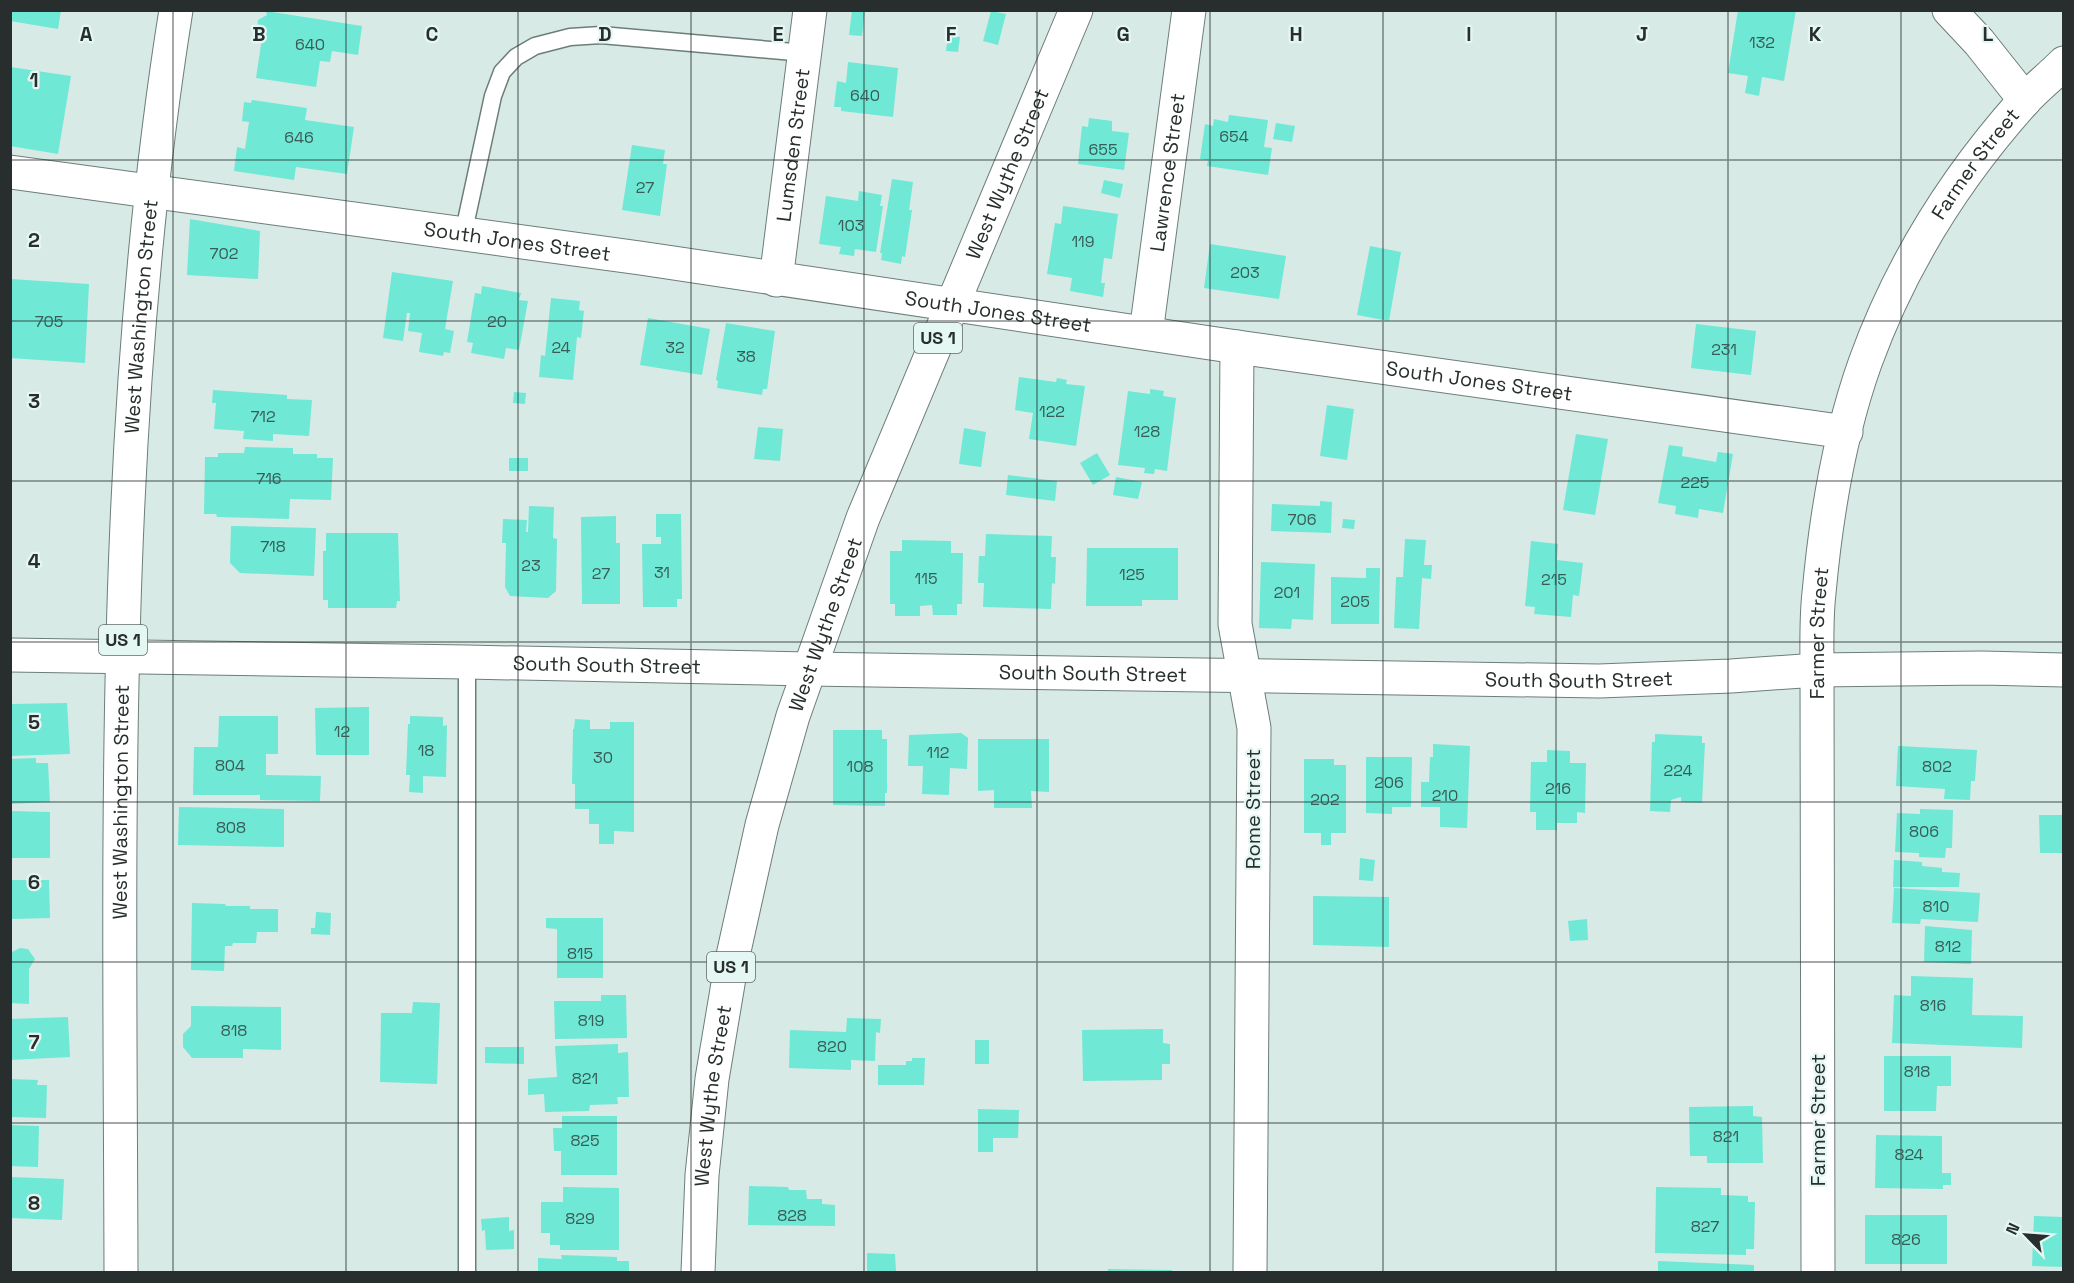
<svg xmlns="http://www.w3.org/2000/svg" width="2074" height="1283" font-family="'Space Grotesk',sans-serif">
<rect width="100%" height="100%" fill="#d8eae6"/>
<!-- building -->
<path fill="#6fe8d5" d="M10,10H61L58,29L10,21Z
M852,10H865L862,36L849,35Z
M1738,10H1796L1784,81L1762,77L1759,96L1745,93L1748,76L1728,73Z
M266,11L362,26L358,55L332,51L330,62L320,61L316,87L256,78L262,38L257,30L258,20L267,15Z
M991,11L1006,14L998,45L983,41Z
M948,35L960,37L958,52L946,51Z
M848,62L898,68L893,117L841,111V107H834L837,81L846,83Z
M10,67L71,76L58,154L10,146Z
M252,100L307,108L305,120L354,127L347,174L296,167L294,180L234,171L237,147L245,149L249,122L242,121L244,102L251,103Z
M1229,115L1268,120L1264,147L1272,148L1268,175L1207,166L1208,160L1200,159L1205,124L1213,126L1214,119L1228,122Z
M1089,118L1112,121V131L1129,133L1124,170L1078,164L1082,126L1088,127Z
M1276,123L1295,126L1292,142L1273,139Z
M632,145L665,150L663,164H667L660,216L622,210Z
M892,179L913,182L909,210H912L905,257L902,256L901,264L881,260L882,253H880Z
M1104,180L1123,184L1120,198L1101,193Z
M859,191L882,195L880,206H883L876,252L855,249L854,256L839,254L841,247L819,244L826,196L858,201Z
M1063,206L1118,214L1112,259L1104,258L1101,283H1105L1103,297L1070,291L1072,278L1047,274L1055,223L1061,224Z
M190,219L260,231L258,279L187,275Z
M1210,244L1286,256L1279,299L1204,288Z
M1370,246L1401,252L1389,321L1357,315Z
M392,272L453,281L445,329L454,331L450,353L444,352L443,356L419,352L422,333L408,331L410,313H407L403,341L383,338Z
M10,279L89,284L85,363L10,358Z
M482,286L521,293L519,300L528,301L519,350L506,348L504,359L471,353L473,343L467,342L475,293L481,294Z
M551,298L580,301L579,310L584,311L581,338L577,337L573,380L539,377L541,355L545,356Z
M648,318L710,329L702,375L640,365Z
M726,323L775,331L767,389H763L762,395L717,388L718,381L716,380Z
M1696,324L1756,331L1751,375L1691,368Z
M1019,377L1056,382L1057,378L1067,380L1066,384L1085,386L1076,446L1029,439L1033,413L1015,410Z
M1150,389L1164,391L1163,396L1176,398L1167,471L1155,469L1154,474L1144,473L1145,468L1118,465L1128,391L1150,394Z
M213,390L287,395V399L312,400L309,436L273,434V441L243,439L244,431L214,429L216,403H212Z
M514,392L526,393L525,404L513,403Z
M1327,405L1354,409L1347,460L1320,456Z
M758,427L783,429L780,461L754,459Z
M964,428L986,432L981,467L959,464Z
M1576,434L1608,439L1595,515L1563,510Z
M1669,445L1683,447L1682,456L1716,462L1718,452L1733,454L1723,513L1699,509L1698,518L1675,514L1676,506L1658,503Z
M245,447L293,448V454H317V458H333L331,500L290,499L289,519L217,517L216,514H204L205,457H218V453H244Z
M1097,453L1110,475L1093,485L1080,463Z
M509,458H528V471H509Z
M1008,475L1057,481L1055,501L1006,495Z
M1116,477L1142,482L1138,499L1113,495Z
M1320,501L1332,502L1331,533L1271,531L1272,504L1320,506Z
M529,506L554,507L553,538L557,539L556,591L548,598L510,596L505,587L506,543H502L503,519L527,520L526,532H528Z
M656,514H681L682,599H677V607H643L642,544H661V537H656Z
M616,516V543H620V604H582L581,517Z
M1343,519L1355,520L1354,529L1342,528Z
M231,526L316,528L314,576L240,573L230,563Z
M326,533H398L400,601H397L396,608H328V600H323V551H326Z
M986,534L1052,536L1051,557H1056L1055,584L1052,583L1051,609L983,607L984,583H978L979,556H985Z
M1405,539L1426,540L1424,565H1432L1431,579L1422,578L1419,629L1394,628L1396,577H1403Z
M902,540L951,541V553H963L962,604H957V615H933L932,605L920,606V616H895V604H890V551H902Z
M1531,541L1558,544L1557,560L1583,563L1579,596L1573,595L1571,617L1534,614L1535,607L1525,606Z
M1087,548H1178V600H1142V606H1086Z
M1261,562L1315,564L1313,620L1292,619L1291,629L1259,628Z
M1366,568H1380L1379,624H1331V577L1366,578Z
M67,703L70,754L10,756V704Z
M369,707V755H316L315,708Z
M219,716H278V754H266V775L321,776L320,801L260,800V795H193L194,747H218Z
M410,716L443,717V726L447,725L446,777L423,776V793L409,792L410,775H406L408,724H410Z
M575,719L590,720V729H610V722H634V832L614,831V844H599V824H589V809H575V784H572L573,729H574Z
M833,730H882V739H887V793H885V806L833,805Z
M961,733L968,738L967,769L950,768L949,795L922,794L923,766H908L909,735Z
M1655,734L1702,736V743H1705L1702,803L1681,802V797L1671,800L1670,812L1650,811L1652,742H1655Z
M978,739H1049V792L1031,791L1032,808H994V790L978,791Z
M1433,744L1470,746L1467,828L1440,827V807H1421V782H1429L1430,757H1433Z
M1898,746L1977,750L1975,781H1971L1970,800L1944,799L1945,789L1896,786Z
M1547,750L1570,751V763H1586L1585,813L1577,812V823H1557V830H1536V812H1530L1531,762H1547Z
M1366,757H1412L1411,807H1392V814L1366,813Z
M36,758V763H48L50,802L10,804V759Z
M1304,759H1334V765H1346V833H1331V845H1321V833H1304Z
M179,807L284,809V847L178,845Z
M1920,809L1953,810L1952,848H1946L1945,858L1919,857V853L1895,852L1897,813L1920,814Z
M10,811L50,812V858H10Z
M2039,815H2064V853H2040Z
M1360,858L1375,860L1373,881L1359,880Z
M1894,860L1922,862V866L1942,868V872L1960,873L1959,887H1893Z
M10,880H49L50,918L10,919Z
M1894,888L1980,893L1978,922L1921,919L1920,924L1892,923Z
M1313,896L1389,897V947L1313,945Z
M192,903L225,904L226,906H250V909H278V932H257L256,943H233L232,946H225L224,971L191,970Z
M316,912L331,913L330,935L311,934V928H315Z
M546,918H603V978H557V929L546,928Z
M1587,919L1588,940L1570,941L1568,921Z
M1925,926L1972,930L1971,964L1924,962Z
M20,948L28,949L35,959L29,969V1004L10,1003V953Z
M1911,976L1973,978L1972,1015L2023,1016L2022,1048L1892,1043L1894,995L1911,996Z
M601,995H626L627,1038L555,1039L554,1001H601Z
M413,1002L440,1003L437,1084L380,1082L381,1013H412Z
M191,1006L281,1007V1050L243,1049V1058H192L183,1047V1034L191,1026Z
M68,1017L70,1057L10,1060V1019Z
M847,1018L881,1019L880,1033L876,1032L875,1061L851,1060V1070L789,1068L790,1030L846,1032Z
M1163,1029V1043L1170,1044V1064H1162V1080L1083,1081L1082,1030Z
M975,1040H989V1064H975Z
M618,1044V1053L628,1052L629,1097H617L618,1104L590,1105L589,1111L545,1112L544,1094L528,1095V1079L557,1077L555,1046Z
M485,1047H524V1064L485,1063Z
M1884,1056H1951V1086H1937L1936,1111H1884Z
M912,1058H925L924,1085H878V1065H906V1061H912Z
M10,1079L38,1080L37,1085H47L46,1118L10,1117Z
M1753,1106V1116L1762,1117L1763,1163H1707V1156H1690L1689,1107Z
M978,1109L1019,1110L1018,1138H993V1152H978Z
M562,1116H617V1175H561V1151H554L553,1128H562Z
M10,1125L39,1126L38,1167L10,1166Z
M1876,1135L1942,1136V1173H1951V1185H1943V1189L1875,1188Z
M10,1177L64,1179L62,1220L10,1218Z
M749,1186L788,1187L789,1190H806L807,1199H822V1204L835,1205V1226L748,1225Z
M563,1187L619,1188V1250H560V1245H550V1233H541V1202H563Z
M1656,1187L1721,1188V1195L1748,1196V1202H1755L1754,1249H1746V1255L1655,1253Z
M1865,1215H1947V1264H1865Z
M2034,1216L2064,1217V1267L2032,1266Z
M509,1217V1231L514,1230V1249L486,1250L485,1230L482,1231L481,1219Z
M867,1253L895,1254L896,1272H867Z
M561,1255L617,1257V1261H629V1272H538V1258L562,1259Z
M1658,1261L1754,1265V1272H1658Z
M1108,1269L1172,1270V1272H1108Z"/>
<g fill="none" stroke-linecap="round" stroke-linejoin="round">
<!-- service casing -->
<g stroke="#6d7d7a" stroke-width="19">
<path id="service" d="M463,235L493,96L502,72L516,57L535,46L570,37L601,35L805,53
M467,1272V662"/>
</g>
<!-- minor casing -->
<g stroke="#6d7d7a" stroke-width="35">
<g id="minor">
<path d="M1949,10L1979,42L2025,100"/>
<path id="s1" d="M10,172L640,258L1237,347L1846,432"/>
<path id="s2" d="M776,280L810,10"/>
<path id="s3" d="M1146,333L1189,10"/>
<path d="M1237,347L1235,624L1254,728L1250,1272"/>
</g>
</g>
<!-- tertiary casing -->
<g stroke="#6d7d7a" stroke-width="35">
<g id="tertiary">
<path id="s4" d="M808,669L1599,681L1731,676L1817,670L1982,668L2064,670"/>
<path id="s5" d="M1818,1272L1817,670C1817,645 1816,619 1819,593C1826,516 1839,436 1865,363C1900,266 1956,177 2024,101C2036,88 2051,76 2064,63"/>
</g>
</g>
<!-- secondary casing -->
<g stroke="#6d7d7a" stroke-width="35">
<g id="secondary">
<path id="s6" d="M10,655L467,662L808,669"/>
</g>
</g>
<!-- primary casing -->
<g stroke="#6d7d7a" stroke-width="35">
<g id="primary">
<path id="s7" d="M121,1272C120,851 109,428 176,10"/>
<path id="s8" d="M698,1272L702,1175L712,1079L732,960L762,825L793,716L863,518L1076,10"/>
</g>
</g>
<!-- service -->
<use href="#service" stroke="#fff" stroke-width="16"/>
<!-- minor -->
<use href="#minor" stroke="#fff" stroke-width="33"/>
<!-- tertiary -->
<use href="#tertiary" stroke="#fff" stroke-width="33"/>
<!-- secondary -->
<use href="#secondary" stroke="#fff" stroke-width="33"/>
<!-- primary -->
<use href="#primary" stroke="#fff" stroke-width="33"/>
</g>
<!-- grid -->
<path fill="none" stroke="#272e2d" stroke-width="1.5" stroke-opacity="0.55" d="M173,10V1272M346,10V1272M518,10V1272M691,10V1272M864,10V1272M1037,10V1272M1210,10V1272M1383,10V1272M1556,10V1272M1728,10V1272M1901,10V1272M10,160H2064M10,321H2064M10,481H2064M10,642H2064M10,802H2064M10,962H2064M10,1123H2064"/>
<g text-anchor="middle" stroke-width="4.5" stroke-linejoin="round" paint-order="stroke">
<!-- number labels -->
<g font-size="16" fill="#395c57">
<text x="1762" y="48">132</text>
<text x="310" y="50">640</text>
<text x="865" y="101">640</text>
<text x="1234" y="142">654</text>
<text x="299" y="143">646</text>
<text x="1103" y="155">655</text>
<text x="645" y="193">27</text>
<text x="851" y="231">103</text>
<text x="1083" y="247">119</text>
<text x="224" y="259">702</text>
<text x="1245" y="278">203</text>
<text x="49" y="327">705</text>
<text x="497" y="327">20</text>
<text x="561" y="353">24</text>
<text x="675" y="353">32</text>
<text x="1724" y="355">231</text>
<text x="746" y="362">38</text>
<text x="1052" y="417">122</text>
<text x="263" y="422">712</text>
<text x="1147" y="437">128</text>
<text x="269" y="484">716</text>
<text x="1695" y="488">225</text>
<text x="1302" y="525">706</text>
<text x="273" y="552">718</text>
<text x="531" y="571">23</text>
<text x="662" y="578">31</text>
<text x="601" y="579">27</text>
<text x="1132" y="580">125</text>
<text x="926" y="584">115</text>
<text x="1554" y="585">215</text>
<text x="1287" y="598">201</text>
<text x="1355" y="607">205</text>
<text x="342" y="737">12</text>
<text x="426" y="756">18</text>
<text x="938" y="758">112</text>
<text x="603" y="763">30</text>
<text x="230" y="771">804</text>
<text x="860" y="772">108</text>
<text x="1937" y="772">802</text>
<text x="1678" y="776">224</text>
<text x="1389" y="788">206</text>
<text x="1558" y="794">216</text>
<text x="1445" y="801">210</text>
<text x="1325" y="805">202</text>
<text x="231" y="833">808</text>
<text x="1924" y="837">806</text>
<text x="1936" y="912">810</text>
<text x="1948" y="952">812</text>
<text x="580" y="959">815</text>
<text x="1933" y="1011">816</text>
<text x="591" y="1026">819</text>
<text x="234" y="1036">818</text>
<text x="832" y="1052">820</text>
<text x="1917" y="1077">818</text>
<text x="585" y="1084">821</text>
<text x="1726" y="1142">821</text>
<text x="585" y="1146">825</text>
<text x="1909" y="1160">824</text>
<text x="792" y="1221">828</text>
<text x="580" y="1224">829</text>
<text x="1705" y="1232">827</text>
<text x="1906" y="1245">826</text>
</g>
<!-- shield labels -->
<g fill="#e5f7f3" stroke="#606a68" stroke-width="1.5">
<rect x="914" y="323" width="48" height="30" rx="4.5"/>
<rect x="99" y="625" width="48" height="30" rx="4.5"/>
<rect x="707" y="952" width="48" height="30" rx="4.5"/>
</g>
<g font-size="18" font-weight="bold" fill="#272e2d">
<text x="938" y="344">US 1</text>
<text x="123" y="646">US 1</text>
<text x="731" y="973">US 1</text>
</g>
<!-- street labels -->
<g font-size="20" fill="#272e2d" stroke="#e5f7f3">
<text dy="7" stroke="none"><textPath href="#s2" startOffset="136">Lumsden Street</textPath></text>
<text dy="7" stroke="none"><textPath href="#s5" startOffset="1143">Farmer Street</textPath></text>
<text dy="7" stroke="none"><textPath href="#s3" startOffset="162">Lawrence Street</textPath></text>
<text dy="7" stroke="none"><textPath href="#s8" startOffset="1149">West Wythe Street</textPath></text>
<text dy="7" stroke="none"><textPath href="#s1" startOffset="512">South Jones Street</textPath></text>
<text dy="7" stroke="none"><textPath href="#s1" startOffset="998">South Jones Street</textPath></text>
<text dy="7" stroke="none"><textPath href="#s7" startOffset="956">West Washington Street</textPath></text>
<text dy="7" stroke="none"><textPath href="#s1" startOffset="1484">South Jones Street</textPath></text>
<text dy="7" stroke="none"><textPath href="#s8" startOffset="663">West Wythe Street</textPath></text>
<text dy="7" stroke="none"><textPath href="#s5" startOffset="639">Farmer Street</textPath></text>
<text dy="7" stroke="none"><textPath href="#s6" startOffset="597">South South Street</textPath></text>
<text dy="7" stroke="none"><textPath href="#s4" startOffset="285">South South Street</textPath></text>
<text dy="7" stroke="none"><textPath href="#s4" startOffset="771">South South Street</textPath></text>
<text dy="7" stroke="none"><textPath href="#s7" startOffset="470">West Washington Street</textPath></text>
<text transform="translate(1253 809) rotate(-90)" y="7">Rome Street</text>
<text dy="7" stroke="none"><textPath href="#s8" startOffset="177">West Wythe Street</textPath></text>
<text transform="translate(1818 1120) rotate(-90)" y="7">Farmer Street</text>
</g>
</g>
<g font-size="20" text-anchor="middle" font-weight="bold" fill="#272e2d" stroke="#e5f7f3" stroke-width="4.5" stroke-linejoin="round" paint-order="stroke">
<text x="86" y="41">A</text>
<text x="259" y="41">B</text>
<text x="432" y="41">C</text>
<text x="605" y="41">D</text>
<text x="778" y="41">E</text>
<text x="951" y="41">F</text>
<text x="1123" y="41">G</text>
<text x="1296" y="41">H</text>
<text x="1469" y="41">I</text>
<text x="1642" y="41">J</text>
<text x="1815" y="41">K</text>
<text x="1988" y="41">L</text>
<text x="34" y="87">1</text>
<text x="34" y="247">2</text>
<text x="34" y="408">3</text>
<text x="34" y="568">4</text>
<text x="34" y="729">5</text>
<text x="34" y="889">6</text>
<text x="34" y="1049">7</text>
<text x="34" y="1210">8</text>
</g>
<!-- border -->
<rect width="2074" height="1283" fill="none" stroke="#272e2d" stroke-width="24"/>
<!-- north arrow -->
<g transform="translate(2026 1235) rotate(295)" stroke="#e5f7f3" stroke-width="4.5" paint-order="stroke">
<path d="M0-4.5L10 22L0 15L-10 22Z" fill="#272e2d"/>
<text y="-9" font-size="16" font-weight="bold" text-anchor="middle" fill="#272e2d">N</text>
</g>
</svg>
